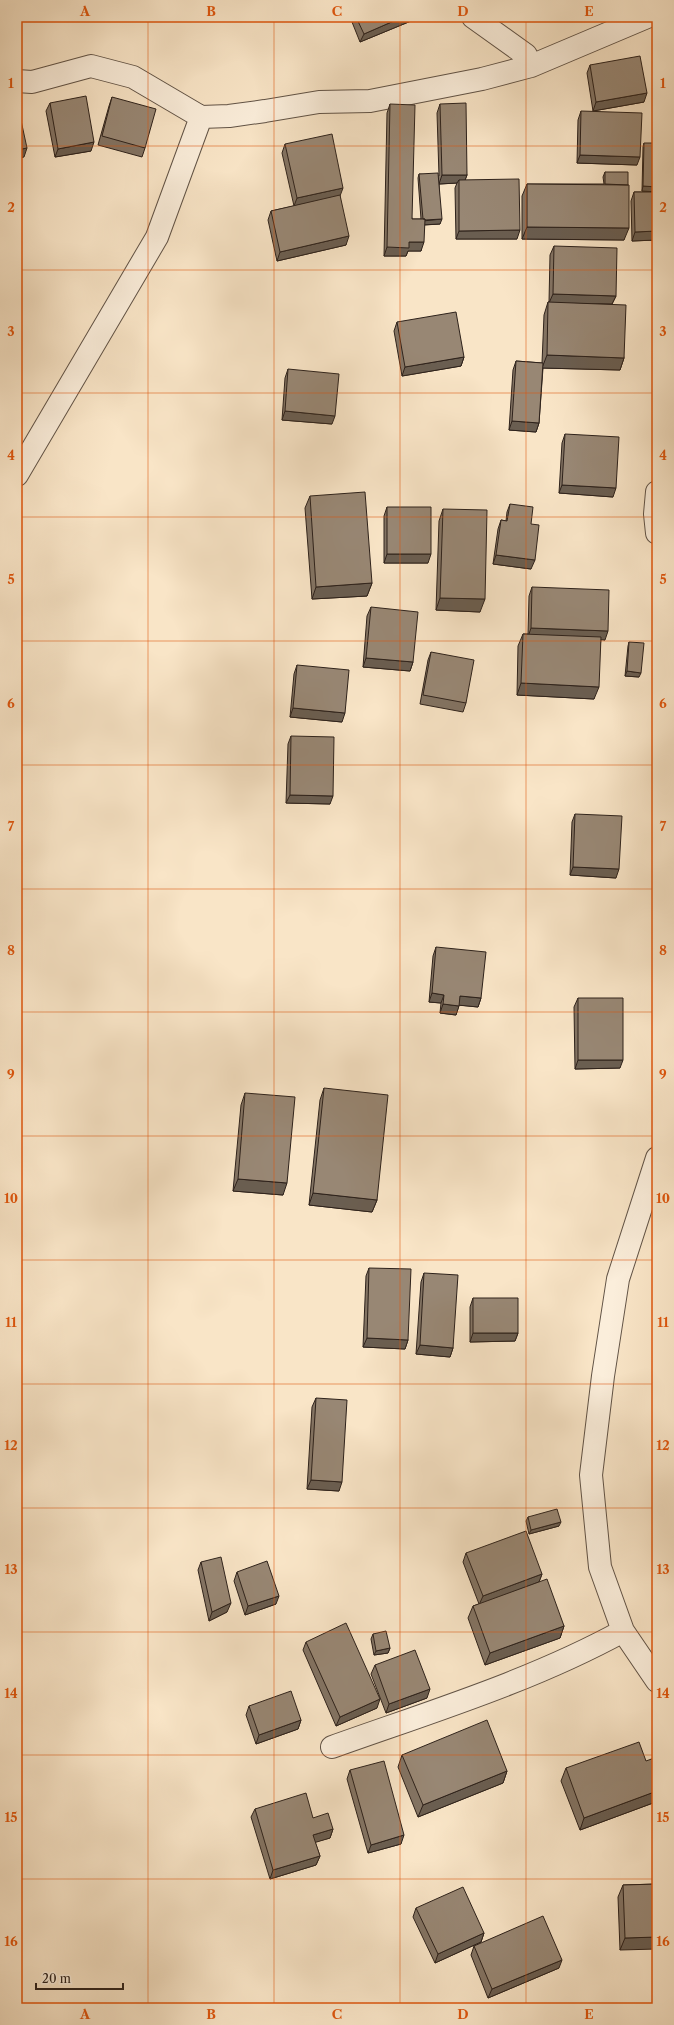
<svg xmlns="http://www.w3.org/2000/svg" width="674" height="2025" font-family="'Libre Caslon Text',serif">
<rect width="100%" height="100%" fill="#f9e5c7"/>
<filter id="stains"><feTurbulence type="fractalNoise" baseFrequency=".005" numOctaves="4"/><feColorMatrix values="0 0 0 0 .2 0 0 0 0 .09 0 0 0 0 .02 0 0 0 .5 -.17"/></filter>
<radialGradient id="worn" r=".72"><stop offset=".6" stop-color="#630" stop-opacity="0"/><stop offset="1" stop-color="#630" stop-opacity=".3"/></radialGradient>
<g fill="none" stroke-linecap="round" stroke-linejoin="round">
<!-- street casing -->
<g stroke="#615346" stroke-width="24">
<path id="street" d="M473,17L526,55L531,66
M17,81L32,82L91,66L133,77L201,117L157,237L17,475
M201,117L229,116L265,111L319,102L370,101L482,79L531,66L647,17
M657,492L655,514L657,533
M657,1158L618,1279L603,1376L591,1475L600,1567L623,1631L657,1681
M332,1747C430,1712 532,1681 623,1631"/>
</g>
<!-- street -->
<use href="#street" stroke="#fbeedb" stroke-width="22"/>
</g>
<!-- wall -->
<path fill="#837464" stroke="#2e221b" d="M350,17H413L411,21L360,42Z
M590,65L644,102L593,111L587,73Z
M112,97L145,148L142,157L98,145L109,106Z
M50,103L91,151L55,157L46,111Z
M390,104L412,219H421L418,178L419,174L439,176L437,113L440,104L467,175L465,180L517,239H456L455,188L457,183L439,184L440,224L424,225L421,251H408L406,256H384L387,113Z
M581,111L637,165L577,163L578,120Z
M644,143L657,192L642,191L643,147Z
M285,144L340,196L346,245L277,261L268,220L271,211L294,206L282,153Z
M605,172L628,185L624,240L522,239V196L527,184H604L603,177Z
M634,192H657V238L656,240L632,241L631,201Z
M554,246L616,296L612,304L624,358L620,370L543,368L539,423L536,432L509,430L513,370L516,361L542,363L544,315L548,302H549L550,255Z
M397,322L464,357L461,366L402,376L394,331Z
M288,369L332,424L282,420L285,378Z
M565,434L613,497L559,493L562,443Z
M310,496L372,583L367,596L312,599L305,508Z
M510,504L531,569L493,564L498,529L501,520L506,521L507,512Z
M387,507L428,563H384V516Z
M443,509L480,612L436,610L439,521Z
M532,587L605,640L601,639L594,699L517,695L518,646L523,634H528L529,596Z
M371,607L413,662L410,671L363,667L367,616Z
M629,642L639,677L625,676L628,646Z
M431,652L466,703L463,712L420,704L428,660Z
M297,665L342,722L290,717L294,674Z
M291,736L330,804L286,803L288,744Z
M575,814L616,878L570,875L572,822Z
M436,947L481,998L478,1007L459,1005L456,1015L440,1013L441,1003L429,1002L433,956Z
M578,998L620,1068L575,1069L574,1007Z
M324,1088L377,1200L372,1212L309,1205L320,1100Z
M245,1093L283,1195L233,1191L241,1105Z
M369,1268L408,1340L405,1349L363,1347L366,1276Z
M424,1273L453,1348L450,1357L416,1354L421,1282Z
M473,1298L518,1333L515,1341L470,1342V1307Z
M316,1398L339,1491L307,1489L312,1407Z
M528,1517L559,1526L529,1534L526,1521Z
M466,1553L542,1574L539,1582L564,1626L560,1638L485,1665L468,1618L473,1606L479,1604L463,1562Z
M201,1562L227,1612L209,1621L198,1570Z
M237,1572L276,1604L245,1615L234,1581Z
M373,1634L390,1648L388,1653L374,1655L371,1639Z
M306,1642L377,1708L336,1726L303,1650Z
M375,1665L427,1698L386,1713L371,1674Z
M249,1706L301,1720L298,1729L256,1744L246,1715Z
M402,1755L507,1771L503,1783L418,1817L398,1767Z
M646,1761L657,1790V1792L653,1803L580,1830L561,1781L566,1768Z
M350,1770L401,1844L368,1853L347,1779Z
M255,1809L313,1818L333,1829L330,1838L315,1842L320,1856L316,1865L270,1879L251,1817Z
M657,1884L620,1950L618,1897L623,1885Z
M416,1908L484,1933L481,1942L435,1963L413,1917Z
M474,1946L559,1968L488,1998L471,1955Z"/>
<!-- shaded-wall -->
<path fill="#6a5e51" stroke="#2e221b" d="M403,17H413L411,21L360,42L364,34Z
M647,93L644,102L593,111L596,102Z
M94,142L91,151L55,157L58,149Z
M27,148L24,157L17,159V150Z
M580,155L640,157L637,165L577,163Z
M442,175H467L464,183L459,180L457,183L439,184Z
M643,186L657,187V192L642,191Z
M343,188L340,196L294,206L297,198Z
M442,219L440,224L421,225L423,221Z
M527,227L629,228L624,240L522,239Z
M520,230L517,239H456L459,231Z
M657,231V238L656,240L632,241L635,232Z
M349,236L346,245L277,261L280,252Z
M409,242H424L421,251H408L406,256H384L387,247Z
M553,294L616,296L612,304L549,303Z
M547,355L624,358L620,370L542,368Z
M464,357L461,366L402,376L405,367Z
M285,411L335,416L332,424L282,420Z
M512,421L539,423L536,432L509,430Z
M562,485L616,488L613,497L559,493Z
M387,554H431L428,563H384Z
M496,555L535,560L531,569L493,564Z
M372,583L367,596L312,599L316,587Z
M440,598L485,599L480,612L436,610Z
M531,628L608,631L605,640L528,637Z
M366,658L413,662L410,671L363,667Z
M627,671L641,673L639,677L625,676Z
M521,683L599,687L594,699L517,695Z
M293,708L345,713L342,722L290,717Z
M290,795L333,796L330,804L286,803Z
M573,867L619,869L616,878L570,875Z
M432,993L444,995L441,1003L429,1002Z
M460,996L481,998L478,1007L457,1005Z
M443,1004L459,1006L456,1015L440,1013Z
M578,1060H623L620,1068L575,1069Z
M238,1179L287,1183L283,1195L233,1191Z
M313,1193L377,1200L372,1212L309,1205Z
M473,1333H518L515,1341L470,1342Z
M367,1338L408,1340L405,1349L363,1347Z
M420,1345L453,1348L450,1357L416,1354Z
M311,1480L342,1482L339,1491L307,1489Z
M561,1522L559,1526L529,1534L531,1530Z
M542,1574L539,1582L479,1605L483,1596Z
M279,1596L276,1604L245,1615L248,1606Z
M231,1603L227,1612L209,1621L212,1612Z
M564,1626L560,1638L485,1665L490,1653Z
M390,1648L388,1653L374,1655L376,1651Z
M430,1689L427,1698L386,1713L389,1704Z
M380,1699L377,1708L336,1726L340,1717Z
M301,1720L298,1729L256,1744L259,1735Z
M507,1771L503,1783L418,1817L423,1805Z
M657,1777V1788L649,1791L653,1778Z
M657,1791L653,1803L580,1830L584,1818Z
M333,1829L330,1838L310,1844L313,1835Z
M404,1835L401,1844L368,1853L371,1845Z
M320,1856L316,1865L270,1879L273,1870Z
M484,1933L481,1942L435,1963L438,1954Z
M657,1937V1949L620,1950L625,1938Z
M562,1960L559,1968L488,1998L492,1989Z"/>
<!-- building -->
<path fill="#988774" stroke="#2e221b" d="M356,17H403L364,34Z
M640,56L647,93L596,102L590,65Z
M86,96L94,142L58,149L50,103Z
M112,97L156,109L145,148L102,136Z
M17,102L27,148L17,150Z
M466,103L467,175H442L440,104Z
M390,104L415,105L412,219H425L424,242H409V248L387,247Z
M581,111L642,113L640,157L580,155Z
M332,134L343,188L297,198L285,144Z
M644,143H657V187L643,186Z
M605,172H628V185L605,184Z
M438,173L442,219L425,220V219H423L419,174Z
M519,179L520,230L459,231V180Z
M527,184L629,185V228L527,227Z
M634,192H657V231L635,232Z
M340,195L349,236L280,252L271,211Z
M554,246L617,248L616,296L553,294Z
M548,302L626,305L624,358L547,355Z
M456,312L464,357L405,367L397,322Z
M516,361L543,363L539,423L512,421Z
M288,369L339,374L335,416L285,411Z
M565,434L619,437L616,488L562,485Z
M365,492L372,583L316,587L310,496Z
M510,504L533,507L531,524L539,525L535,560L496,555L501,520L507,521Z
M387,507H431V554H387Z
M443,509L487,510L485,599L440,598Z
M532,587L609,590L608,631L531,628Z
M371,607L418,612L413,662L366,658Z
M523,634L601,637L599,687L521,683Z
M629,642L644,643L641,673L627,671Z
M431,652L474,660L466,703L423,695Z
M297,665L349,670L345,713L293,708Z
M291,736L334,737L333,796L290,795Z
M575,814L622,816L619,869L573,867Z
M436,947L486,952L481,998L460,996L459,1006L443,1004L444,995L432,993Z
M578,998H623V1060H578Z
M324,1088L388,1095L377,1200L313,1193Z
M245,1093L295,1097L287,1183L238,1179Z
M369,1268L411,1269L408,1340L367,1338Z
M424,1273L458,1275L453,1348L420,1345Z
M473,1298H518V1333H473Z
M316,1398L347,1400L342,1482L311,1480Z
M557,1509L561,1522L531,1530L528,1517Z
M526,1531L542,1574L483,1596L466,1553Z
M221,1557L231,1603L212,1612L201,1562Z
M267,1561L279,1596L248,1606L237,1572Z
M547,1579L564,1626L490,1653L473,1606Z
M346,1623L380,1699L340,1717L306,1642Z
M386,1631L390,1648L376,1651L373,1634Z
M415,1650L430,1689L389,1704L375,1665Z
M291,1691L301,1720L259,1735L249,1706Z
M487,1720L507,1771L423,1805L402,1755Z
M639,1742L646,1761L657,1757V1777L653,1778L657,1791L584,1818L566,1768Z
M384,1761L404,1835L371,1845L350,1770Z
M306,1793L313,1818L328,1813L333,1829L313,1835L320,1856L273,1870L255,1809Z
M657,1884V1937L625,1938L623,1885Z
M463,1887L484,1933L438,1954L416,1908Z
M543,1916L562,1960L492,1989L474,1946Z"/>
<!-- grid -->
<path fill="none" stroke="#df560d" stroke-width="1" stroke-opacity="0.55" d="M148,17V2008M274,17V2008M400,17V2008M526,17V2008M17,146H657M17,270H657M17,393H657M17,517H657M17,641H657M17,765H657M17,889H657M17,1012H657M17,1136H657M17,1260H657M17,1384H657M17,1508H657M17,1632H657M17,1755H657M17,1879H657"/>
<!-- margin -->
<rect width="674" height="2025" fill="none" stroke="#f9e5c7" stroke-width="44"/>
<!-- scale -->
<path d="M36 1983v6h87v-6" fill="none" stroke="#2e221b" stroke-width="2"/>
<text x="42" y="1983" font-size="12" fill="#2e221b" stroke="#fbeedb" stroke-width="3" paint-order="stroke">20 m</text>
<rect x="22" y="22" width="630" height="1981" fill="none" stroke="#df560d" stroke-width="1.5"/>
<g font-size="13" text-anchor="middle" font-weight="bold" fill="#df560d">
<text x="85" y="16">A</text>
<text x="211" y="16">B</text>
<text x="337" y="16">C</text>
<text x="463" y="16">D</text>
<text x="589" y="16">E</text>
<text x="11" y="88">1</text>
<text x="663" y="88">1</text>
<text x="11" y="212">2</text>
<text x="663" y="212">2</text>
<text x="11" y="336">3</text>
<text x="663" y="336">3</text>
<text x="11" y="460">4</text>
<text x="663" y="460">4</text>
<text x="11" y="584">5</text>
<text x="663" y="584">5</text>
<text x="11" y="708">6</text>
<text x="663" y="708">6</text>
<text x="11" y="831">7</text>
<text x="663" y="831">7</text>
<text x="11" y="955">8</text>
<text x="663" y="955">8</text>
<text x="11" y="1079">9</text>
<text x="663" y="1079">9</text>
<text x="11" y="1203">10</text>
<text x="663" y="1203">10</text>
<text x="11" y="1327">11</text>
<text x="663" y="1327">11</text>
<text x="11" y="1450">12</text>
<text x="663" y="1450">12</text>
<text x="11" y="1574">13</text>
<text x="663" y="1574">13</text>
<text x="11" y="1698">14</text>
<text x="663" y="1698">14</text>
<text x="11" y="1822">15</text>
<text x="663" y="1822">15</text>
<text x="11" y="1946">16</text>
<text x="663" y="1946">16</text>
<text x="85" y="2019">A</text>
<text x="211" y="2019">B</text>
<text x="337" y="2019">C</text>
<text x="463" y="2019">D</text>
<text x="589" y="2019">E</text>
</g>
<rect width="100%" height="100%" filter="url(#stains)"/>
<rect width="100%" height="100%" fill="url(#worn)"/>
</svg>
